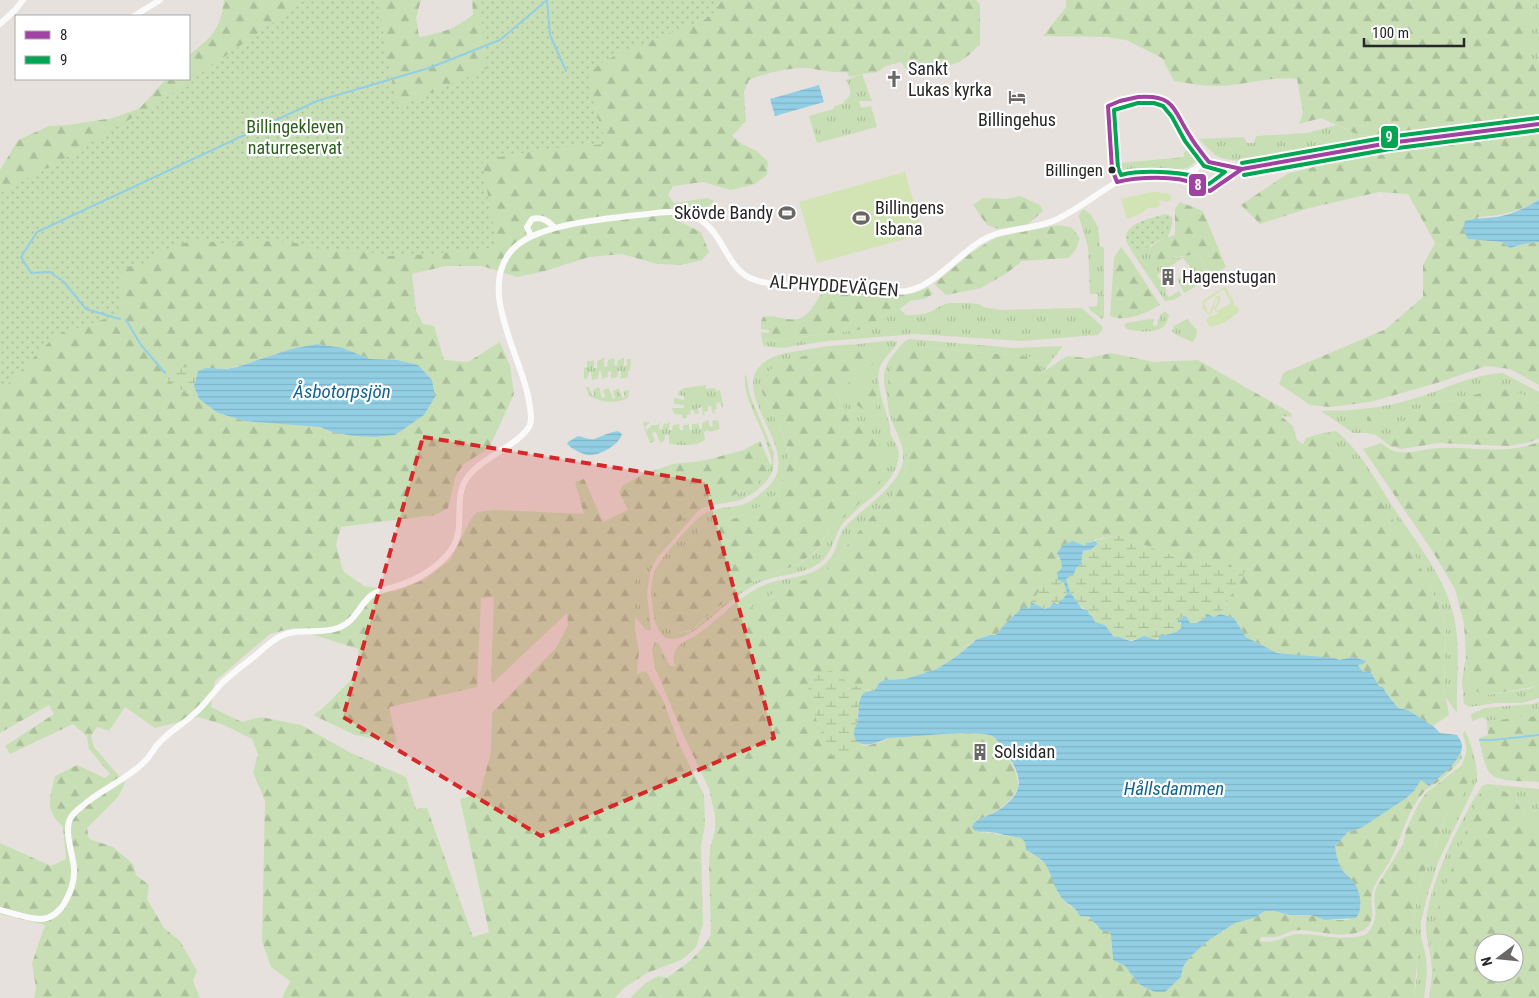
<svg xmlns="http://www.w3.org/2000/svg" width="1539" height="998" font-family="'Roboto Condensed',sans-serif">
<defs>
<pattern id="grass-tufts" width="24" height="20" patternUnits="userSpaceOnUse" patternTransform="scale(1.25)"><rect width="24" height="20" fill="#c8dfb6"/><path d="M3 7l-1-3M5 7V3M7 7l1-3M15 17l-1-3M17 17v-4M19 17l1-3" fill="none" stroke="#acbf9c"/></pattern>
<pattern id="forest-firs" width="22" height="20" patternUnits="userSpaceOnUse" patternTransform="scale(1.25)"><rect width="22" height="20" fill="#c8dfb6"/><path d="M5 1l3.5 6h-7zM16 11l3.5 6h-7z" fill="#acbf9c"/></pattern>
<pattern id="wetland-marsh" width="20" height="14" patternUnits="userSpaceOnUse" patternTransform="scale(1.25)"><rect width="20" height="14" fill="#c8dfb6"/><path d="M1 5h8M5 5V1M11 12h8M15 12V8" fill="none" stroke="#acbf9c"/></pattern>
<pattern id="park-dots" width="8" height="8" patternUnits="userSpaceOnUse" patternTransform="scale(1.25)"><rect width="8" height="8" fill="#c8dfb6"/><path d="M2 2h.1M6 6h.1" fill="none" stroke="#acbf9c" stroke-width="1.8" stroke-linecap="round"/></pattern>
<pattern id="water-rules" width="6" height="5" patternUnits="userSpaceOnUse" patternTransform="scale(1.25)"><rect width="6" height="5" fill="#93cfe4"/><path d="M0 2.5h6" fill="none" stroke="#7fb2c4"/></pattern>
</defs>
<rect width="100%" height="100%" fill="#e6e1dc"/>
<!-- grass -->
<path fill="url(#grass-tufts)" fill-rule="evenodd" d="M1535,0H1539V66C1515,46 1528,26 1535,0Z
M862,74L872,101H859L861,108L871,106L877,127L817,143L809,116L833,109L835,106L844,103V101C854,95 850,88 846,80Z
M1336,125L1359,135L1381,136L1379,138L1268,158L1237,161L1221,158L1214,154L1199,139L1244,137L1247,143H1254L1256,136L1307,133Z
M1183,132L1185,134L1198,153L1196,155L1199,159C1180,179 1147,171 1122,170L1117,164V159H1120L1121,163L1184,157V152L1189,150L1184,136L1179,137V135L1180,133Z
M707,198L713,200V202L702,212L696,213L674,210V203Z
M1084,209L1091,215L1098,227L1100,246L1104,248V318L1102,319L1091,311L1089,307L1097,306L1098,294H1090L1088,247L1079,217V214Z
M1138,244L1151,246L1149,251L1176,258L1199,254L1211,278L1184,293L1177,279L1193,271L1183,258L1157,275L1167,291L1165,292L1169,297L1179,291L1182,295L1173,300L1165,301L1130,249Z
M949,303H970L979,304L983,307L1000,310L1082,308L1102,326L1103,329L1098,335L1021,341L916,334L828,341L781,348L763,346L761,332L769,333V341L865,329L885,314L900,309L906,315C913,315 923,315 930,312C937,308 941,305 949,303Z
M1165,311L1169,315C1168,321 1166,326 1160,329C1152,333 1130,332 1124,327L1126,323L1150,319H1154L1153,325L1157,326L1160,315Z
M1187,319L1197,330L1196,337L1193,342L1176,335L1172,331L1174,326Z
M909,339L1014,348L1063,346L1043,372L1034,358C997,352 960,353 923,346L902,435L907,452L905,472L891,499L872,516L839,555L831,567L821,574L802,582L679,655L676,666C672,661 673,654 677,648C681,642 689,640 695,636C719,620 736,598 762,586C784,576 811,580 828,561C837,552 837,537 845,527C861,509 902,485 903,459C904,443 895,431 890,416C888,410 888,404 887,398C883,379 881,371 893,355C898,349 902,342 909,339Z
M897,341V345C891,351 884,358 880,367C874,383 886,410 890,426C890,429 890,432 891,435C895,444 901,449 898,461C892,487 864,501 847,519C835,530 835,547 824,559C807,576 781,573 760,582C750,587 741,593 732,600C710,617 661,672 653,611C651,596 649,578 658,565C664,555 694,519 704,514C716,506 731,509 744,504C755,500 766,490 773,481C799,444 721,387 769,359C779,353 793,352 805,350C823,346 842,345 860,344C872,343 885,340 897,341ZM888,349L836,392L845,411L871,431L850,513L828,529L822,543L813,555L798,564L743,586L691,631L676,633L661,622L655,584L665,565L704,526L736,518L758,508L777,494L786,474L788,451L782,432L762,392L780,361L832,350Z
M624,357V366H627V359H631L630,371H628V377L620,379L621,371H618V377L611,379V371L608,372V377L602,379L601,371H599L598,378L592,380L591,372H589L588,378L584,379V368L587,367V361H592L594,359V368H597V361L604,358V367H607L608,360L614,358L615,366H617L618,360L622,359Z
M1503,373L1539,392V403L1521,394L1456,400L1428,404L1399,425L1389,441L1385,442L1376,435L1367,433H1353L1321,411C1353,411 1385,408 1416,398C1445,389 1473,374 1503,373Z
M745,374C748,378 748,389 750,395L774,453L773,471L766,482L755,492L741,500L708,506L699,510L657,558L651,569L647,593L651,629L650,631L646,630L635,617V582L639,567L676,524L700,507L737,494L756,485L772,463C770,454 767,444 764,436C756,416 743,396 745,374Z
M706,385V389L715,388L716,391L720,390L723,404L722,409L720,402L716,403L717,409L714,410L715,413L713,414L711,406H708V411L704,412L705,415H703L702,407L698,408L699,414H695L696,416L693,410H690L691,414L687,415V418H682V415L674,414L672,408H684V405L674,404V398L684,400V396L678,395L679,393L678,392L684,388Z
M586,387H589L592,396L594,395L593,390L599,387L602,398L605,397L603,390L609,388L613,399L615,398L613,391L619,388L622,398L625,397L623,391L629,390L628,398C616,404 600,403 589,395Z
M708,420L710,427L713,426L712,421L718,420L720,429L710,432L707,430L704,432L705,440C694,447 681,445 669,444V435H665L664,441L660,443L656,432L652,433L655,441L650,443L643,424L644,422H650L645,427L647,430L652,425H658L660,421L659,429L662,430L664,423L667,424L670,422L669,430H672L673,425H676L679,423L680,430H683V425H687L689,423V430H692V424H697L698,422L700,429H702V423Z
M1336,431C1361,451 1376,481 1393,507C1415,541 1445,576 1454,617C1461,648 1456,681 1457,713L1446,698L1444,687L1446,629L1436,599L1409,544L1319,434Z
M655,642L659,644L670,666L663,665L655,668L652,650Z
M1466,656L1468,688L1486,695L1528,689L1539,685V698L1522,703H1496L1469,707L1464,704L1462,681Z
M1539,702V714L1536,716L1487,721L1483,717L1472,721L1471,714L1485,708L1533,704Z
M1465,730C1472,748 1478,763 1477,781L1438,862L1427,897L1421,922V937L1426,956L1427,973L1424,998H1414L1417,976L1414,915L1420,884L1448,811L1463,794L1468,764L1462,765C1467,749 1468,751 1463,734Z
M1487,784L1539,789V827L1533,828L1515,800L1498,786L1482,788L1458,855L1431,944L1435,970L1430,998H1429C1430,989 1432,980 1432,971C1432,956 1426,940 1426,925C1427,887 1461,818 1482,786Z"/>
<!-- forest -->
<path fill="url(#forest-firs)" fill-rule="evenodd" d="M224,0H421L416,18L419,37C439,34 458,28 473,14L472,0H976L980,4V44L969,55L959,62L919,76L910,74L901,62L886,66L878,72L862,74L849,77L847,72C833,73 821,70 808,68C790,67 765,73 749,80L744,92L746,121L732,136L742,144L757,151L768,162L767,175L755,184L731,190L703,182L673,186L668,195L674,203V219L701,232L709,252L702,260L681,265L657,264L622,254L589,257L545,271L517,277L482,266H446L412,274L416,311L423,324L434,326L444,360L468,362L500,342L510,366L514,394L489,448L464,464L456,475L448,508L435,515L341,527L336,545L343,571L364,586L395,591L424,580L450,560L471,519L477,512L495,510L584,514L575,482L584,479L603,522L628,510L619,492L623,485L644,474L673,464L702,461L744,450L760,441L771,466L756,485L737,494L700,507L676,524L639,567L635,582V631L639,651L637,674L646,671L663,700L679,744L704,795L705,825L701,846L703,924L696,947L688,955L681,960L647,973L624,988L615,998H282L290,981L271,967L262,941L265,801L253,772L258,754L252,739L224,725L199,717L155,728L125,707L109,731L97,727L91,736L94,747L125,783L118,797L87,828L89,839L113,847L133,864L136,875L149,885L147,899L164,928L180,941L197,971L193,981L200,998H34L36,988L32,963L45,925L0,914V843L51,866L66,859L63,827C44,810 50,798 55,776L77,765L105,778L110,774L89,749L87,736L73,724L10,754L5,746L54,714L49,705L0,733V170L18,140L49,126L68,125L113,118L140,108L166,79H189V55C211,38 221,29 224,0ZM317,344L343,348L370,359L397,360L399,432L395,435L376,437L332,432L320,427L307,425L245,421L218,413L199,399L174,386L188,368L226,369L253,362L291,349ZM494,597L491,680L493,683L567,613L568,625L556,648L492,713L491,752L480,793L460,799L489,932L473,937L427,808L416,809L406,777L351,753L301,725L261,717L242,722L211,707L215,681L270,634L293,628L358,649L360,671L322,709L313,715L355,735L397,743L389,707L477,687L481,598Z
M1066,0H1535C1528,25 1516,46 1539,66V117L1381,136L1359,135L1321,118L1299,124L1303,113L1297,79C1275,76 1253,83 1232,85C1213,88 1193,84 1174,81L1162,58L1126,40L1107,37L1043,36L1066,7Z
M1539,129V200C1519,212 1500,216 1478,217L1469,239L1502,242L1510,248L1524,244L1539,242V385L1510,369L1486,366L1437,383L1370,402L1330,407L1310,405L1279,384L1283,373L1386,329L1423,297V265L1435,243L1408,194L1379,192L1309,208L1260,224L1241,205L1287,174L1375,151Z
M1020,196L1040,205L1043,211L1027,225L998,229L987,225L973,205L983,198L1006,199Z
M1180,202L1203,211L1226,267L1211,278L1199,254L1155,260L1149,251C1154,240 1164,239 1175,235V209Z
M1057,225L1071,227L1080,238L1076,249L1069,258L1022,261L1007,273L981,288L946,295L934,284L972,252L997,237Z
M1121,247L1130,259L1160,305C1146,313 1126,323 1110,316L1114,258Z
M928,287L933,294L924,299L910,301L900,309L885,314L865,329L769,341V330L761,329V322L763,317C772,315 778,317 787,319C809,323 814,302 825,289C832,288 838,288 845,288C875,290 900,303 928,287Z
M923,346C960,353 997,352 1034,358L1043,372L1067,356L1088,358L1111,353L1154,362L1198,360L1291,413L1292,417L1281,416L1293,426L1297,440L1303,444L1306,438L1319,434L1359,469L1409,544L1436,599L1446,629L1444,687L1449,715L1433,726L1408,710L1398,708C1393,699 1387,696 1383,687L1379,686L1370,672H1363L1358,665L1360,664L1353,657L1339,660L1335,658H1324L1273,652L1246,637L1234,618L1220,614L1245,570L1180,558L1117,535L1090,541L1085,546L1073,541L1063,545L1058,558L1061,561L1062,568L1030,608L1013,616L996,635H990L982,637L972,642L957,656L937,669L905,679L885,680L880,682L874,691C859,691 844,679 832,671L830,755L881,742L887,738C907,738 982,728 994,737C999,741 1002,748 1005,753C1013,764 1018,774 1018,788C1012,799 1003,808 992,813C984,818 978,818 973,826L977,832C992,832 1006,837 1021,838L1025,842L1026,850L1037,856L1049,868L1060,896L1068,905L1075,909L1077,913L1093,920L1096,926L1102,930L1108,931L1111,935L1113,960L1125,966L1138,983L1144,987L1165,992L1181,977L1183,967L1190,957L1209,940L1235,923L1254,918L1265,911H1274L1289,915H1311L1325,920H1348L1361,906L1355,885L1341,867L1336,856L1335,846L1348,832L1361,828L1414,791L1421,779L1430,785L1456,761L1461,753L1462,758C1456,767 1446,775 1438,782C1433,786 1427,788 1423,793C1406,813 1402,838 1390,861C1385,870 1378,878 1374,887C1367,901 1379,919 1365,929C1350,940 1318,931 1301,930C1293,930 1287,933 1280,936C1273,938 1267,937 1261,937L1260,941C1277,944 1282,936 1297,934C1321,933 1345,943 1367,934C1383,913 1370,908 1376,888L1403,844L1406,830L1418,805L1426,793L1462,765L1468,764L1471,776L1463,794L1448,811L1420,884L1414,915L1418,949L1414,998H630L647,982L658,976L667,978C684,965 702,954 711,934L709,866L710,848L715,831V815L709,789L683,734L655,668L663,665L676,666L679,655L779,589L821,574L831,567L839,555L872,516L891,499L905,472L907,452L891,408L888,379L893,362L909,349Z
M888,348L882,358L836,392L845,411L871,431L887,473L850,513L828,529L822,543L813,554L798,564L743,586L691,630L676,633L661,622L654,605L655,584L665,565L704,526L736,518L758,508L777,494L786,474L788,450L782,432L762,392L767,373L780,361L832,350Z
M871,383L877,389L876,414L866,412L852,401L851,394Z
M1499,388L1521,394L1539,403V438L1530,442L1509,446L1438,443L1401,449L1390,446L1385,442L1389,441L1399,425L1428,404L1456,400Z
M1386,409L1394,410V416L1377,427L1368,425L1367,417Z
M1539,442V685L1528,688L1486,695L1468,688L1464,624L1455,589L1431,549L1363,449L1381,443C1387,447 1391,451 1398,452C1413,454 1426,448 1440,448C1477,446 1502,456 1539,442Z
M1539,714V782C1528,781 1499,782 1492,775C1483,768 1482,748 1479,738L1488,735L1487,721L1536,716Z
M1498,786L1515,800L1533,828L1539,827V998H1430L1435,970L1431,944L1439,903L1482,788ZM1484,943H1514V973H1484Z"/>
<!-- wetland -->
<path fill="url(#wetland-marsh)" d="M174,367L206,368L198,371L194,385L199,399L174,386L164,374Z
M1117,535L1180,558L1246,570L1220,614C1214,617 1196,623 1190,623L1185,618L1178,619L1182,625C1179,633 1172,632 1165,635L1163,634L1158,640L1144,636C1127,645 1128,636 1114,637L1105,625L1094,622L1092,616H1090L1086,609C1078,608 1067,588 1066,579L1075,572L1076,568L1081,564L1083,551H1088L1097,545L1098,544L1095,541Z
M1057,573L1064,583L1067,592L1063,599L1059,601V604L1045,609L1031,602L1048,578Z
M832,671L848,682L868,691C857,699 860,716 855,728L860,744L866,746L830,756L810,703L807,674Z"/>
<!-- park -->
<path fill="url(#park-dots)" d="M305,0H377L397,107L486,69L482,21L477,0H720L718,9L706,19L626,50L601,63L593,70L589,76L588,84L606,144L554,148L482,160L497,247L434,254L387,256L360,250H319L297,243L245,240L229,243H215L201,239L175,245L163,251L146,264L130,266L122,271L120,314L56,335L0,392V193L69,156L170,95Z
M1166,214L1172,217C1172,226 1172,231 1166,239L1157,241L1139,253C1132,250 1127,247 1126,238C1125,223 1154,217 1166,214Z"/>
<!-- pitch -->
<path fill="#d2e3b4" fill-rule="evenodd" d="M905,172L923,234L817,263L799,202Z
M1152,192L1167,193L1171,196V200L1167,202L1159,200L1160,205L1156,208H1147L1142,213L1127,219L1121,199Z
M1224,287L1226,288L1234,302L1233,305L1238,307L1239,311C1232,319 1220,326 1210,327L1206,321L1208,317L1220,313L1216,312L1214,309L1219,298L1216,299L1212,313L1209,315L1203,309L1202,301ZM1222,290L1225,291L1231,303L1217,311L1216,309L1221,299L1220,296H1216L1210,312L1208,313L1204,303Z"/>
<!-- water -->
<path fill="url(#water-rules)" d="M819,85L824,102L775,116L770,99Z
M1539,200V242L1524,244L1510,248L1502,242L1468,239L1463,229L1465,221C1476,218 1486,218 1497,217C1511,215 1527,207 1539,200Z
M317,344L343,348L370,359L397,360L418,365L432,380L435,397L424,415L395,435L376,437L354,436L332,432L320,427L245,421L218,413L199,399L194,386L198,371L206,368L226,369L237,367L291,349Z
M618,431L622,434C620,444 600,456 589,455C582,455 571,448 567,444L568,442L578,436C584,437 588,440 594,439C602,436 610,432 618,431Z
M1073,541L1085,546L1086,543L1095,541L1098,544L1090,550L1083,551L1081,564L1076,568L1074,574L1066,579L1070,592L1082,609L1088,610L1089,615L1092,616L1095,622L1105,625L1114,637C1121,636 1125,640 1131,641C1136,641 1139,637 1144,636L1158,640L1160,635L1163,634L1165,635L1176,632L1181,628V622H1178V619H1182L1183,616L1187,617L1190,623H1196L1206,618L1207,614L1214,617L1220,614L1234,618L1246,637L1277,653L1335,658L1339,660L1353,657L1366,661L1363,664L1358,665L1363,672L1370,671L1379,686L1383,687C1387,696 1393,700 1398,708L1408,710L1433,726L1440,733L1457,735C1459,738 1462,742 1462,746C1463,760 1439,777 1429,786L1421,780L1414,791L1405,799L1361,828L1348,832L1335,846C1336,853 1337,859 1340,866C1343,873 1351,877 1355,884C1361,894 1363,909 1356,918L1325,920L1311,915H1289L1274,911H1265L1254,918L1235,923L1209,940L1190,957L1183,967L1181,977L1165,992H1155L1144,987L1138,983L1125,966L1113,960L1111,935L1108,931H1102L1089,917L1080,916C1078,914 1077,912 1076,910C1072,905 1065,903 1061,897C1046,875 1056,865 1026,850L1025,842L1021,838C1010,837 1000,833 989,832C983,831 979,833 974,830L972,826C978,818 983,818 991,814C1001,810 1016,798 1018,788C1021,779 1015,766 1010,759C1005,753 1000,742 994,737C981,728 908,738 887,738C877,744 854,751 854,732C855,726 858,722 858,717C859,709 858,700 863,694C866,691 870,691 874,691L880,682L885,680L905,679L937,669L957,656L977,639L990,635H996L1005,624L1024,606L1027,609L1030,608L1031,602L1045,609L1050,607L1054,602L1056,604H1059V601L1063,599L1067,593L1064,583L1058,580L1057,573L1062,568L1061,561L1057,553L1063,545Z"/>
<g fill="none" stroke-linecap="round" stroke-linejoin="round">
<!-- stream -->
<path stroke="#93cfe4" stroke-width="2" d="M547,0L550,35L566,71
M120,319L86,309L64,282L50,272L31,273L21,257L37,232L317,101L429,68L500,40L547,0
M126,320L141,345L165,373
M1480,740H1492L1539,735"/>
<!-- minor -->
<path stroke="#fbfafa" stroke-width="6" d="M134,16L160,0
M0,24L15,10L23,0
M1215,164L1222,171V182L1215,189C1193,196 1186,166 1206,163C1210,162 1236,168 1242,169
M1176,179L1196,169
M1117,182L1112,169L1108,106C1122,98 1153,92 1167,101L1190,137L1209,162
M1222,182C1242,166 1269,164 1294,159C1375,143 1457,134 1539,124
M531,236L527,227L532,219C542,216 548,221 555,228
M0,910C12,913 28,919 40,919C63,919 75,886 74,868C73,855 64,831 70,819C73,812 82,807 87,802C105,788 126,779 142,764C151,757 154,746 163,739C173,729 185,723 195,713C206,704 213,692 223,682C233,673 244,664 255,656C263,649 272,640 281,636C299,627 320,635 338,628C356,622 359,604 373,594C380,590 389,589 397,586C417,580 439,567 451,550C467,528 452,499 467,478C480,458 520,445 530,425C532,419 531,414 530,408C526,362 475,292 512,250C535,224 604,219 638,215C651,214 666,211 679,212C686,213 696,217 702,221C723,235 727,267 750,278C778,291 825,280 857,284C873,286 889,293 906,291C933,287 958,255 981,241C1001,228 1031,230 1053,221C1076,211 1096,194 1117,182C1143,175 1171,178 1196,184"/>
<!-- bus-1 casing -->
<g stroke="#fff" stroke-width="8">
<path id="bus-1" d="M1138,97C1175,94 1173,110 1190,136C1195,145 1202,153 1209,162L1242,169L1210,191C1204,190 1201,186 1196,184C1176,175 1137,177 1117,182L1112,169L1108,106L1120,101Z
M1242,169L1389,143L1539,124"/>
</g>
<!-- bus-2 casing -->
<g stroke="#fff" stroke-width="8">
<path id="bus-2" d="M1138,103H1154L1163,106L1172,117L1185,141L1204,166L1225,172L1209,184C1205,183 1202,180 1199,178C1182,171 1139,170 1121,175L1118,168L1114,110Z
M1242,163L1388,137L1538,118
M1244,175L1390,149L1539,130"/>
</g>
<!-- bus-1 -->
<use href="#bus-1" stroke="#a142a2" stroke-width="4"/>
<!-- bus-2 -->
<use href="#bus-2" stroke="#00a651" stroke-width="4"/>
</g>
<!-- marked area -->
<path fill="#d62828" fill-opacity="0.2" stroke="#d62828" stroke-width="4" stroke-dasharray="10 6" stroke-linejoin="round" d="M423,437L705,482L774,738L541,836L343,717Z"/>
<!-- icons -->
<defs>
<g id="church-bare" transform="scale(1.35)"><path d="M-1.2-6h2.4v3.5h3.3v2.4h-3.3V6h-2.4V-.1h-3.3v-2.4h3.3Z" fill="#6a6866" stroke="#fff" stroke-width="2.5" paint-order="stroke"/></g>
<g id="hotel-bare" transform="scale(1.35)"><path d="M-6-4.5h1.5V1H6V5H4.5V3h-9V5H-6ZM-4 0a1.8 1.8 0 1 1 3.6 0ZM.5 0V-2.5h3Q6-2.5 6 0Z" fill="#6a6866" stroke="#fff" stroke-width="2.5" paint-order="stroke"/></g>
<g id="stadium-bare" transform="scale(1.35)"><path d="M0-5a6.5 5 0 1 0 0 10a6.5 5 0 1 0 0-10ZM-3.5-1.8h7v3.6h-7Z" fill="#6a6866" stroke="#fff" stroke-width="2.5" paint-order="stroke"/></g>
<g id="building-bare" transform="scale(1.35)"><path d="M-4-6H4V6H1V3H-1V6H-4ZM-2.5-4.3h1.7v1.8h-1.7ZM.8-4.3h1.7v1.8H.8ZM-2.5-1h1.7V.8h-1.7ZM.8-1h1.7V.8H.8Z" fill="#6a6866" stroke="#fff" stroke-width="2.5" paint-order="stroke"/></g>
</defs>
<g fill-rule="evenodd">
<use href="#church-bare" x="894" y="79"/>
<use href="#hotel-bare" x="1017" y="97"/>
<use href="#stadium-bare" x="787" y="213"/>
<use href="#stadium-bare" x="861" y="218"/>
<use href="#building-bare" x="1168" y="277"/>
<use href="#building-bare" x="980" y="752"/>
</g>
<!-- markers -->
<circle fill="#272727" stroke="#fff" stroke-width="2" cx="1112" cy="170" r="4.5"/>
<g text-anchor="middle" stroke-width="4.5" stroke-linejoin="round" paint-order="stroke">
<!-- bus labels -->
<g font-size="17" fill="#272727" stroke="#fff" text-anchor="end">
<text x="1103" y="176">Billingen</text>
</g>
<!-- poi labels -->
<g font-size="18" fill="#272727" stroke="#fff" text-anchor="start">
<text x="908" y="75">Sankt<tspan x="908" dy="21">Lukas kyrka</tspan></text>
<text x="1017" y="126" text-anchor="middle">Billingehus</text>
<text x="875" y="214">Billingens<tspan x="875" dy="21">Isbana</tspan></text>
<text x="773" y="219" text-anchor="end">Skövde Bandy</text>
<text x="1182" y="283">Hagenstugan</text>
<text x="994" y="758">Solsidan</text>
</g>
<!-- park labels -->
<g font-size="18" fill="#2a5f1c" stroke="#fff">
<text x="295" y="133">Billingekleven<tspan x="295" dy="21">naturreservat</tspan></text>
</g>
<!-- street labels -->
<g font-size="18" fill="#272727" stroke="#fff">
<text transform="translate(834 286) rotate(4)" y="6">ALPHYDDEVÄGEN</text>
</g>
<!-- water labels -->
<g font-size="19" font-style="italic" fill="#13648f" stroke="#fff">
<text x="342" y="398">Åsbotorpsjön</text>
<text x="1174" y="795">Hållsdammen</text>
</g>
</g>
<g stroke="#fff" stroke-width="2">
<rect x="1380" y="125" width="19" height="24" rx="5" fill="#00a651"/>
<rect x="1188" y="173" width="19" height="24" rx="5" fill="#a142a2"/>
</g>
<g font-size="14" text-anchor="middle" font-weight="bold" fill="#fff">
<text x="1389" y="142">9</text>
<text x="1198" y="190">8</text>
</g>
<!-- legend -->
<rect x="15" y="15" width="175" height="65" fill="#ffffff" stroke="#a9a9a9"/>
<rect x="25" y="31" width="25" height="8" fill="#a142a2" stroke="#a9a9a9"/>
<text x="60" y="40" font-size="15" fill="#272727">8</text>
<rect x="25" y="56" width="25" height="8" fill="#00a651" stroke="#a9a9a9"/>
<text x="60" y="65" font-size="15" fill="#272727">9</text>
<!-- north arrow -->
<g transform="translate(1499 958) rotate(254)"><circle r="24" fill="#ffffff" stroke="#a9a9a9"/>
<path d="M0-4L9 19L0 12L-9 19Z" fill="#6a6866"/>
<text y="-8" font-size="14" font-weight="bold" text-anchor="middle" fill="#272727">N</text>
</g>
<!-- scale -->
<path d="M1364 38v8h100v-8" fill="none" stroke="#272727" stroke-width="2.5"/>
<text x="1372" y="38" font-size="15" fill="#272727" stroke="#ffffff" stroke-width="4" paint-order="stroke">100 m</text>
</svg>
